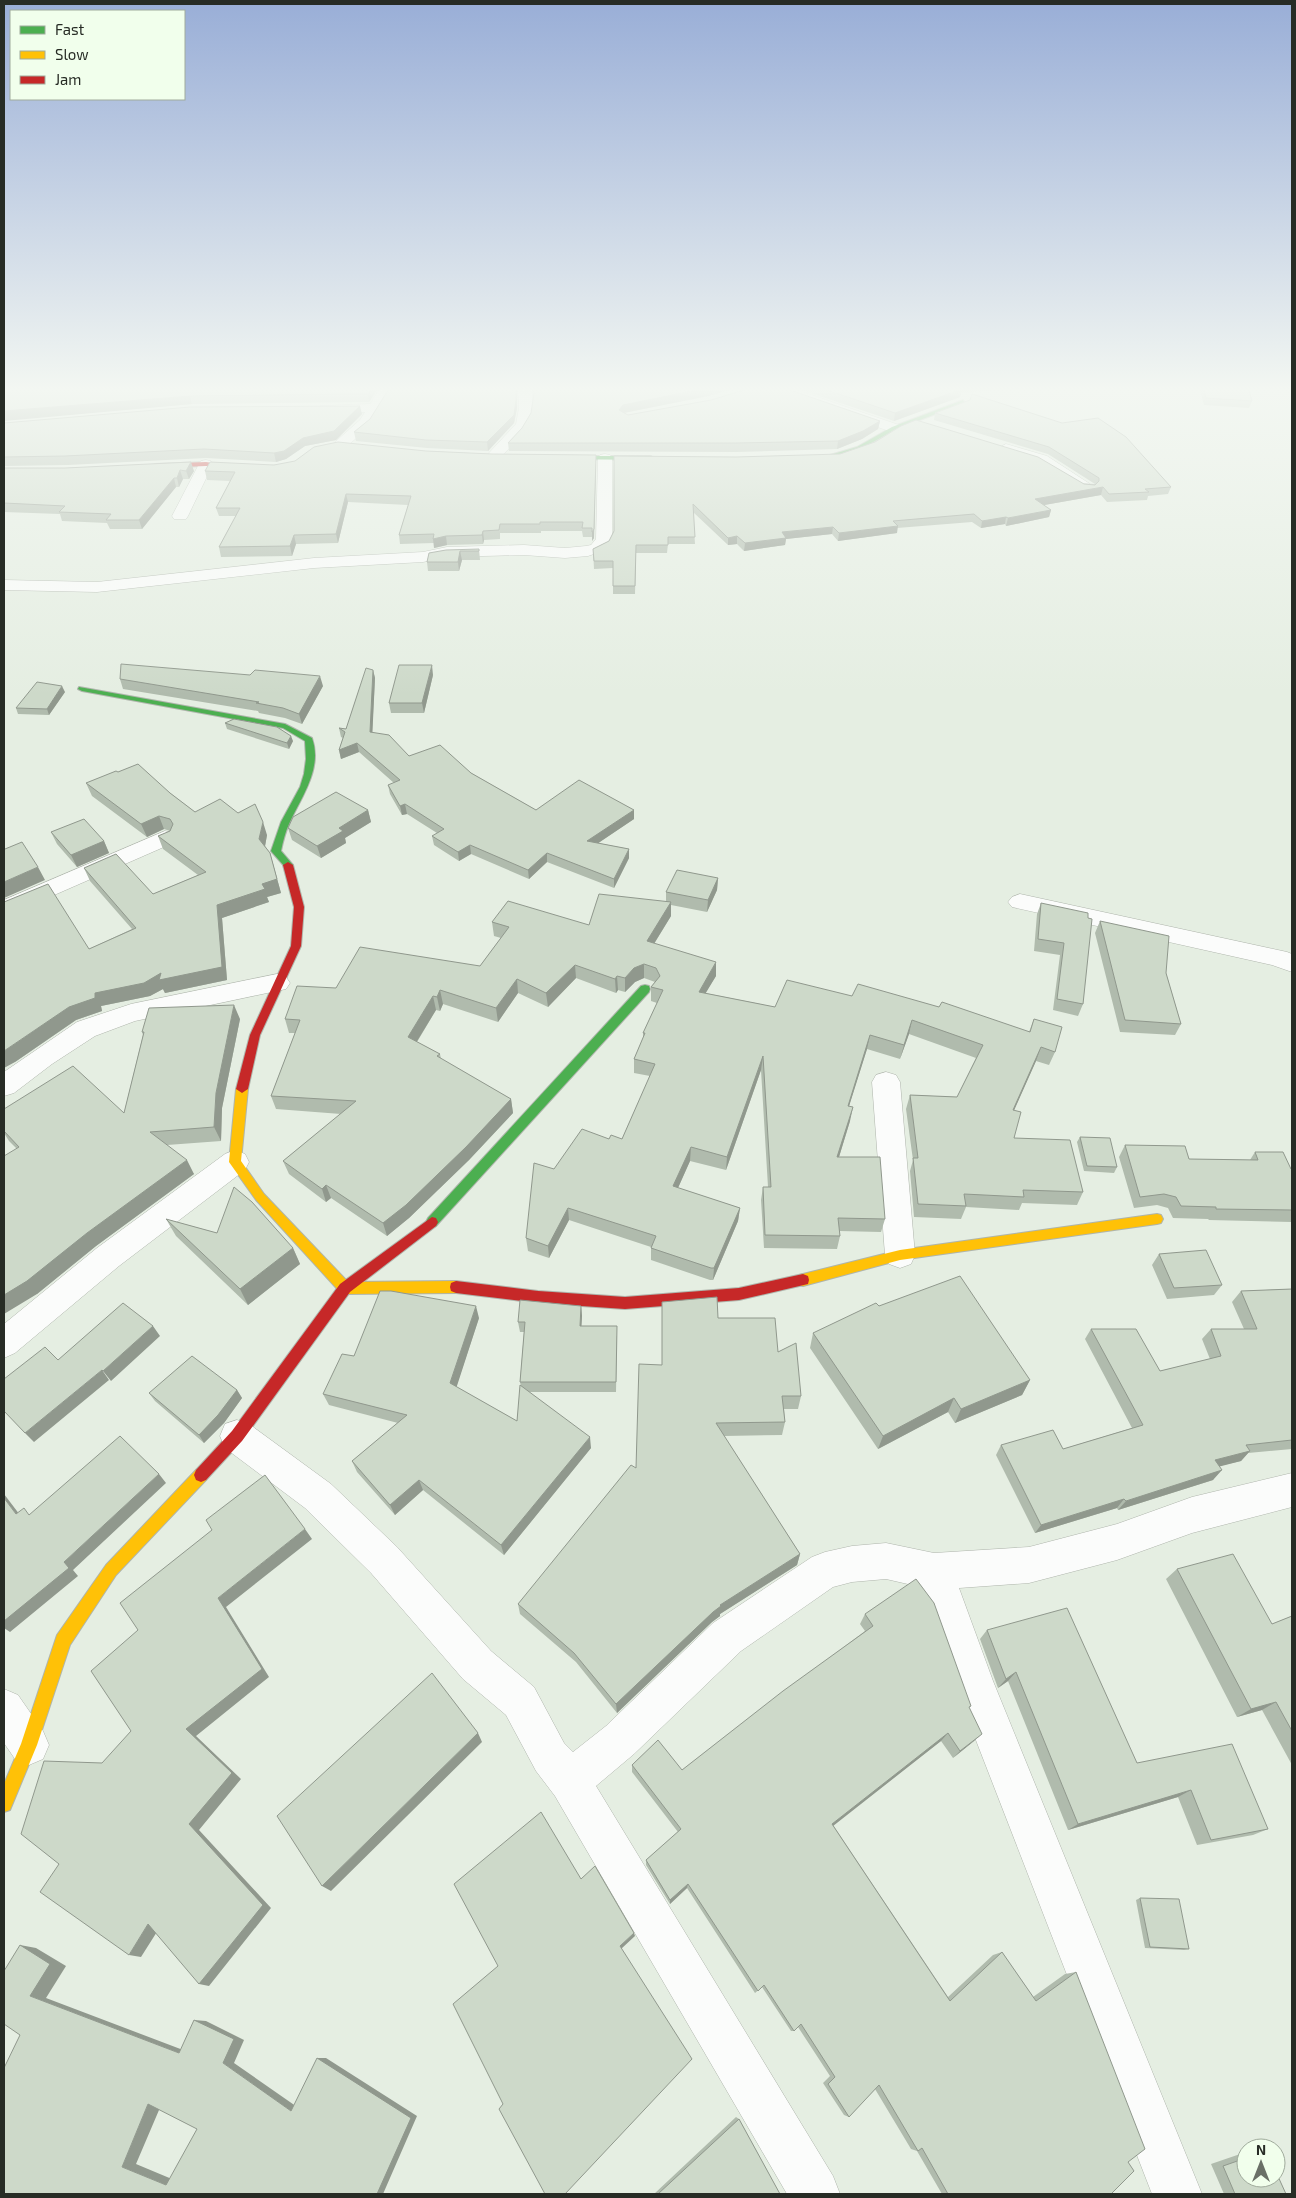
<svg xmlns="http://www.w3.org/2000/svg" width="1296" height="2198" font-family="'Exo 2',sans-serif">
<rect width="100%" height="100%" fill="#e5eee2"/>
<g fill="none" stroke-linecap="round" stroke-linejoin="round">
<!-- street casing -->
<g stroke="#afb5ac" stroke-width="1">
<path id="street" d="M381,387H394L370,426L345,448H335L333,445L335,442L360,420L365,412L325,413L318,409L320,406L370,404Z
M518,387H532C534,430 526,430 498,460H488L486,457L488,454L516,424L519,408Z
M769,387H788L899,425L901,428L894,432L889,431L771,390Z
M1006,444L1047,456L1090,484L1087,487H1077L1037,462L1001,451L999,448Z
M605,454L610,455L612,458V539L608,547L603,551L588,556L565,558L524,555L447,557L423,562L314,568L97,592L4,590V580L97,582L314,558L423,552L447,547L524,545L565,548L586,546L591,545L596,539L598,458L600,455Z
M206,460L211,461L213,464L188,516L186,519H174L172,516L199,464L201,461Z
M165,831L173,833L176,838L173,843L4,917V900Z
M1020,894L1287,952L1292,954V972L1272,965L1012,907L1008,902L1012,897Z
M277,974L286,977L290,983L286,989L135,1021L95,1036L52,1064L14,1093L4,1096V1072L77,1022L131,1004Z
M886,1072L896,1075L900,1082L915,1255L911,1264L900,1268L889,1264L885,1255L872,1082L876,1075Z
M235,1150L245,1154L249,1162L245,1170L119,1266L15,1353L4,1358V1324L97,1248L225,1154Z
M237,1420L249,1424L331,1484L397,1547L491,1651L534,1687L564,1743L573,1752L606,1726L713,1623L812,1557L825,1552L852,1546L886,1543L934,1553L1029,1547L1117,1524L1192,1497L1292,1473V1507L1192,1533L1117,1560L1029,1583L959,1588L993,1681L1202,2194H1152L953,1681L921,1587L886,1579L852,1582L833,1587L741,1651L634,1754L596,1786L833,2176L840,2194H787L555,1796L536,1771L506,1715L463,1679L371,1573L305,1508L225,1448L220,1436L225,1424Z
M4,1689L18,1695L43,1731L49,1745L43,1759L29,1765L15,1759L4,1743Z"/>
</g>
<!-- fast casing -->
<g stroke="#afb5ac" stroke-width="2">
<path id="fast" d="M963,400L965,403L896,429L861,449L833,457L830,455L857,447L892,427Z
M559,456H651L654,458L651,460L557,459L556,458Z
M79,687L285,724L312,738C323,769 301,797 289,824C285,833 283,841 281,851L293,865L291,867H285L271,851L281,822L300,787L304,774L306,759L305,741L283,728L82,691L78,689Z
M645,985L649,986L650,989L649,992L436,1226L432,1227L428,1226L426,1222L428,1218L641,986Z"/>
</g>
<!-- slow casing -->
<g stroke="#afb5ac" stroke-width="2">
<path id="slow" d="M242,1085L248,1089L241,1161L264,1194L348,1282L456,1281L461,1283L462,1287L461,1291L456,1293L345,1294L340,1292L256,1200L229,1162L236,1089Z
M1157,1214L1161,1215L1163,1219L1161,1223L1157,1224L900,1260L803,1286L798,1284L797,1280L798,1276L803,1274L900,1250Z
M201,1468L206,1470L208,1475L206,1480L116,1575L70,1645L37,1745L10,1810L4,1812V1784L21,1744L57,1635L106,1565L196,1470Z"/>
</g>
<!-- jam casing -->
<g stroke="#afb5ac" stroke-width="2">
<path id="jam" d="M206,462L247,468L244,470L206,466L155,468L152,466L155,464Z
M288,862L293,865L304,907L301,946L260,1035L248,1089L242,1093L236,1089L250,1035L291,946L294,907L283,865Z
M432,1217L436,1218L438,1222L436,1226L350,1292L242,1441L206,1480L201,1482L196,1480L194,1475L196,1470L232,1431L340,1284Z
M803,1274L808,1276L809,1280L808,1284L739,1300L625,1309L538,1303L456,1293L451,1291L450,1287L451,1283L456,1281L538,1291L625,1297L739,1288Z"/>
</g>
<!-- street -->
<use href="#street" fill="#fbfcfb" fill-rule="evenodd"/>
<!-- fast -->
<use href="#fast" fill="#4caf50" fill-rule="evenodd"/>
<!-- slow -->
<use href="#slow" fill="#ffc107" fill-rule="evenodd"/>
<!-- jam -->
<use href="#jam" fill="#c62828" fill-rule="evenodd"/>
</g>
<!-- wall -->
<path fill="#b0bbad" d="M4,387H379L369,402L192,404L4,420Z
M390,387H517V408L514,423L488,451L427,448L356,441L354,432L370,419Z
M533,387H740L708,396L624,413L628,415L880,421L878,429L862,439L837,449L736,452L509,451L508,443L522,428L531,413L534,393Z
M793,387H1013V389L961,393L960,397L894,421Z
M1199,387H1248L1252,401L1249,408L1204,405Z
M970,400L1171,487L1168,494L1148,496L1147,500L1107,502L1101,495L1044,505L1051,510L1049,517L1006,526L1005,524L981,528L972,522L897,528V533L838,541L832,534L786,539L785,545L744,551L737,544L728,545L693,512L695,544H668L667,553H636L635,594H613V568L594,569L593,549L609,541L614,531V456L1095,484L1048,454L934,420L935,413Z
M362,414L336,440L305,446L286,459L276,462L206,458L68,465L4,466V423Z
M426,451L492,454L596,455L594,538L592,541V537H583L582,531H541V533H500V539L484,540L483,544L447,545L434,548V543L400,544L399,535L408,505L348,502L338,543L296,544L292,556L221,557L219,547L236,516H219L216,508L230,481L207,480L205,471Z
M4,468L194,471L189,479H183L179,487H176L142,529H110L107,523L62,521L60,514L4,512Z
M479,549L480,560H462L459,571H428L427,562L429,553Z
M373,670L375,678L372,733L409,756L471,773L536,810H634V819L598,843L629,849V858L614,888L547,862L529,879L471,854L459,861L434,845L432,836L437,833L407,814L402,815L390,794L388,785L394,783L359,752L341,759L339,750L343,738L341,737L339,728L346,729Z
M433,675L424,713H391L389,703Z
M120,679L323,686L302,724L285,718L259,713L258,711L123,689Z
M65,692L49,715L18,714L16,708Z
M225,723L293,741L289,749L227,729Z
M118,772L170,793L195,812L267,835L265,846L270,853L281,893L267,897L269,902L222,918L227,980L165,993L163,989L150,996L101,1006L102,1011L76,1020L15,1062L89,949L132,929L90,881L84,868L153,894L198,875L163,849L158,836L170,831L164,829L147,837L92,796L86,783Z
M368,810L371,822L345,838L346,843L321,858L292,840L288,828Z
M51,832L104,841L109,853L77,867L57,844Z
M718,878L717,890L707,912L671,905V916L654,944L716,976L705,993L775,1007L852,996L939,1007L1029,1032L1034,1019L1055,1052L1049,1065L1036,1061L1014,1110V1138L1083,1192L1077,1205L1022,1203L1019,1210L966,1207L961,1219L914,1217L910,1171L913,1160L906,1109L910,1095L957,1097L976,1058L909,1034L900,1059L867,1049L849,1106L850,1121L839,1157L885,1219L881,1232L839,1231L840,1236L837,1249L764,1248L761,1200L763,1187H768L761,1070L726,1170L690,1161L678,1188L740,1208L738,1221L713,1280H710L651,1260V1247L569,1220L549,1258L528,1251L526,1238L554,1169L609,1139H622L650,1076L634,1073V1059L643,1038V1033L657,1003L651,1001V987L655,982L644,978L635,982L625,992L618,990L616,993L576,978L548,1007L518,993L498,1022L443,1004L440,1011L436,1010L417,1042L440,1054L441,1059L511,1099L513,1113L469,1160L409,1218L387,1236L331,1198L326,1202L289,1174L283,1161L341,1114L276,1109L271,1096L295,1033H289L285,1019L336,988L480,966L501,938L494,936L492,922L589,925L666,901V892Z
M1041,903L1088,918L1083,1004L1078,1016L1053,1010L1060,955L1034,951L1037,914Z
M1100,921L1166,973L1181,1024L1175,1035L1120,1032L1095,933Z
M240,1019L222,1108L221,1141L167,1145L194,1174L96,1246L37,1294L17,1149L9,1141L4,1133V1109L124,1113L143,1035L142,1032Z
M1080,1137L1117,1167L1114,1173L1084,1171L1077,1142Z
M1125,1145L1189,1159L1250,1160L1255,1152L1292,1169V1222L1209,1220L1208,1219L1173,1218L1168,1208L1157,1205L1134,1208L1119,1157Z
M166,1219L217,1233L293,1248L300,1264L248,1305L176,1236Z
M1159,1254L1222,1285L1214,1295L1167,1299L1152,1265Z
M1292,1289V1449L1248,1453L1241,1461L1219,1466L1213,1480L1118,1510L1117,1508L1035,1533L996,1455L1001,1445L1063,1449L1132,1428L1085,1339L1091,1329L1160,1371L1210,1359L1202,1339L1211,1329H1244L1232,1302L1241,1291Z
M662,1302L718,1318L778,1352L801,1396L798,1409H784L785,1422L782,1435L724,1436L800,1554L797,1565L720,1614V1616L712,1622L617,1713L576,1662L520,1614L518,1604L636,1468L662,1365Z
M581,1306L582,1316L581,1326L617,1336L616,1392H529L591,1448L504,1555L423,1490L395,1515L357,1472L352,1461L398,1423L329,1405L323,1394L354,1356L479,1318L456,1387L517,1421L521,1386L520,1382L524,1332H520L518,1322Z
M813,1333L1030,1380L1022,1395L955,1423L948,1412L878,1449L810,1348Z
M237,1390L242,1398L224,1423L204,1443L155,1401L149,1393Z
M1177,1569L1272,1624L1292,1616V1765L1262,1710L1237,1717L1166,1579Z
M865,1614L971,1706L969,1707L974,1741L953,1758L941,1741L833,1825L948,1997L993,1955L1002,1952L1033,1997L1065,1974L1076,1972L1128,2162L1111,2194H942L917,2151L911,2149L875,2089L849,2117L844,2115L823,2083L830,2076L798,2027L794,2031H791L762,1987L755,1993L687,1888L670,1904L646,1865V1860L678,1832L632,1772V1765L682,1770L865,1631L860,1624Z
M987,1630L1137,1763L1268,1829L1253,1835L1197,1845L1178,1797L1068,1830L1008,1681L998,1688L980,1639Z
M1140,1898L1189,1949L1184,1950L1145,1948L1136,1900Z
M736,2117L739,2119L780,2194H654Z
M1246,2152V2178L1286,2194H1224L1211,2164Z"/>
<!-- shaded-wall -->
<path fill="#90988d" d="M372,387H379L369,402L368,394Z
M516,387L517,408L514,423L488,451L487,442Z
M712,387H740L708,396L623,413L619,410L623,405Z
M962,389L960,397L894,421L895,413Z
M190,396L192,404L4,421V411Z
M360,406L362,414L336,440L305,446L286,459L276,462L274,453Z
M880,421L878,429L862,439L837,449L838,441Z
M596,455L594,538L592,541V532Z
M191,462L194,471L189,479L186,471Z
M180,470L183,479L179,487L177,478Z
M174,478L176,487L142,529L139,520Z
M1103,487L1101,495L1033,507L1035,499Z
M346,494L348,502L338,543L336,534Z
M1051,510L1049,517L1006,526L1008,518Z
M1006,517L1005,524L981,528L982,521Z
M898,526L897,533L838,541L839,533Z
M833,527L832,534L786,539L785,545L744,551L745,543L782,532Z
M483,531L484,540L483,544L482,535Z
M294,535L296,544L292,556L290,546Z
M446,536L447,545L434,548L433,539Z
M737,536V544L728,545V538Z
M460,551L462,560L459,571L458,562Z
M432,665L433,675L424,713L422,703Z
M373,670L375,678L372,741L370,732Z
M320,676L323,686L302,724L299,714Z
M62,686L65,692L49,715L47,709Z
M291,736L293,741L289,749L287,743Z
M357,743L359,752L341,759L339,750Z
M405,804L407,814L402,815L400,806Z
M368,810L371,822L345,838L346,843L321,858L317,846L339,828Z
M634,810V819L588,850L587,841Z
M159,816L164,829L147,837L141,824Z
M263,822L267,835L264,852L259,839Z
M104,841L109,853L77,867L71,855Z
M470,845L471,854L459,861L458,852Z
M629,849V858L614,888V879Z
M270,853L281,893L267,897L269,902L222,918L227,980L165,993L163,989L150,996L101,1006L102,1011L76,1020L15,1062L4,1068V1051L69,1007L95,993L217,905L262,884Z
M547,853V862L529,879L528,870Z
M38,867L45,880L4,898V882Z
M718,878L717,890L707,912L708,900Z
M671,902V916L647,955V941Z
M716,962V976L698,1006L699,992Z
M644,964V978L635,982L625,992V978L634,968Z
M575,965L576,978L548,1007L546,993Z
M617,976L618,990L616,993L615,979Z
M517,979L518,993L498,1022L496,1008Z
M440,990L443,1004L440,1011L437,997Z
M433,996L436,1010L411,1051L408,1037Z
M234,1005L240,1019L222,1108L221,1141L214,1127L216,1093Z
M912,1020L909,1034L900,1059L904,1045Z
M870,1035L867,1049L845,1119L848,1106Z
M1041,1047L1036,1061L1008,1124L1013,1110Z
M763,1056L761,1070L726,1170L727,1157Z
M511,1099L513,1113L469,1160L409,1218L387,1236L383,1223Z
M853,1107L850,1121L835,1170L837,1157Z
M691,1147L690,1161L673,1199V1186Z
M187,1160L194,1174L96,1246L37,1294L4,1314V1295L87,1233Z
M326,1185L331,1198L326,1202L322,1189Z
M568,1208L569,1220L549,1258L548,1246Z
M740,1208L738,1221L713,1280L714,1268Z
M293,1248L300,1264L248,1305L240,1289Z
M476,1306L479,1318L454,1395L450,1383Z
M581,1306L582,1316L581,1336L580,1326Z
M153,1326L160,1336L111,1381L103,1371Z
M102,1370L109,1380L34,1442L25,1433Z
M1030,1380L1022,1395L955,1423L961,1409Z
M237,1390L242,1398L224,1423L204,1443L199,1435Z
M954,1398L948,1412L878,1449L883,1436Z
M590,1437L591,1448L504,1555L501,1545Z
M1250,1451L1241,1461L1206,1470L1215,1460Z
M1222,1470L1213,1480L1118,1510L1126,1501Z
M159,1474L166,1483L73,1570L78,1576L10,1632L4,1628V1621L64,1562Z
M419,1480L423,1490L395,1515L390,1505Z
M4,1494L26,1523L16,1514L4,1498Z
M1124,1499L1117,1508L1035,1533L1041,1525Z
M305,1529L312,1539L226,1607L269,1677L196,1736L241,1779L199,1830L271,1908L209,1986L199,1984L189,1824L186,1729L218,1598Z
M800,1554L797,1565L720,1614V1616L712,1622L617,1713L616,1704L720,1605Z
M1016,1672L1008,1681L998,1688L1006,1679Z
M1276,1702L1262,1710L1237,1717L1251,1709Z
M478,1733L482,1742L331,1891L322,1886Z
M948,1733L941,1741L828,1830L832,1824Z
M982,1734L974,1741L953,1758L960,1751Z
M1191,1790L1178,1797L1068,1830L1078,1824Z
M688,1884L687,1888L670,1904V1900Z
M148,1924L160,1927L141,1957L129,1955Z
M634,1933L635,1936L621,1949L620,1946Z
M20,1945L36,1948L66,1966L46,1998L191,2053H179L30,1996Z
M194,2020L206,2021L244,2040L234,2063L300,2109L291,2111L223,2063Z
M317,2058H326L417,2116L383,2194H377Z
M162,2103L136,2164L179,2182L166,2185L122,2167L148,2104Z"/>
<!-- building -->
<path fill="#cdd9c9" stroke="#90988d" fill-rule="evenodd" d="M4,387H372L368,394L190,396L4,411Z
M390,387H516V400L514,415L487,442L426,440L354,432L370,419Z
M533,387H712L623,405L619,410L628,415L711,400L754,387H781L880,421L863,431L838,441L736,443H508L522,428L531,413L534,393Z
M818,387H956L962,389L895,413Z
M1203,387H1248L1252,401L1206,398Z
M972,394L1062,423L1098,418L1126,437L1171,487L1145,489L1149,492L1109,494L1103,487L1035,499L1051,510L1008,518L1006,517L982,521L974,514L893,521L898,526L839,533L833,527L782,532L786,538L745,543L737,536L728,538L693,504L695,537H668V545H636L635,586H613V561H594L593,549L609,541L614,531V456L736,457L840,454L875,442L901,426L916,420L1038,457L1084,484L1095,485L1099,481V478L1049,447L935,413L970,400Z
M360,406L334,431L303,438L284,451L274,453L204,449L65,456L4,457V423L190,407Z
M338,442L426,451L492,454L596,455L594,529L592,532V528H582L583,522H540V524H500L499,530L483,531L482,535L446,536L433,539L434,534L399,535L411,496L346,494L336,534L294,535L290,546L219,547L240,508H216L235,472L205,471L210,462L274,465L295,461L314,447Z
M191,462L186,471L180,470L177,478H174L139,520H106L111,514L59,512L65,506L4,503V468H65Z
M479,549V551H460L458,562H427L429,553L446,550Z
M121,664L250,675L255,670L320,676L299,714L283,708L256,703L259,702L120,679Z
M399,665H432L422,703H389Z
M366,668L373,670L370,732L389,735L409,756L440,745L471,773L536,810L579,780L634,810L587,841L629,849L614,879L547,853L528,870L470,845L458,852L432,836L444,829L405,804L400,806L388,785L400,780L357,743L339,750L345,732L339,728L346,729Z
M37,682L62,686L47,709L16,708Z
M234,719L277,727L291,736L287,743L225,723Z
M138,764L170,793L195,812L220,799L238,813L255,804L263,822L259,839L270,853L277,879L262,884L265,889L217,905L222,967L159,980L161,973L144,983L95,993V998L69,1007L4,1051V902L48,884L89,949L136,928L84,868L116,854L153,894L206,872L158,836L170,831L173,824L170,819L159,816L141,824L86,783L116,771L118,772Z
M336,792L368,810L339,828L343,831L317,846L288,828L293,817Z
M84,819L104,841L71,855L51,832Z
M22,842L38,867L4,882V848L5,849Z
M677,870L718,878L708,900L666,892Z
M599,894L671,902L647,941L716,962L699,992L775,1007L787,980L852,996L858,984L939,1007L942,1002L1030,1032L1034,1019L1062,1027L1055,1052L1041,1047L1013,1110L1021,1112L1014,1138L1070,1140L1083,1192L1023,1190L1024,1197L964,1194L966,1206L918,1204L913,1158H918L910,1095L957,1097L983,1045L912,1020L904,1045L870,1035L848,1106L853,1107L837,1157H880L885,1219L838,1218L840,1236L765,1235L763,1187H771L763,1056L727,1157L691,1147L673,1186L740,1208L714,1268H711L651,1248L656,1236L568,1208L548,1246L526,1238L534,1163L554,1169L582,1129L609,1139L611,1135L622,1139L655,1064L634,1059L645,1033H643L663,990L651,987L660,976L656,968L644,964L634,968L625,978L617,976L615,979L575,965L546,993L517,979L496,1008L440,990L437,997L433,996L408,1037L440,1054L437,1056L511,1099L466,1147L406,1205L383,1223L326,1185L322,1189L283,1161L356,1101L271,1096L300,1020L285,1019L297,986L336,988L360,947L480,966L509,927L492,922L508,901L589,925Z
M1041,903L1088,913V918L1092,919L1083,1004L1057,999L1064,943L1038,939Z
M1100,921L1169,936L1166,973L1181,1024L1125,1020Z
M234,1005L216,1093L214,1127L150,1132L187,1160L87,1233L27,1281L4,1295V1156L19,1147L4,1131V1109L73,1066L124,1113L144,1032H142L149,1008Z
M1080,1137L1110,1138L1117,1167L1087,1166Z
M1125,1145L1185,1146L1189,1159L1258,1160L1255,1152H1283L1291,1169H1292V1210L1216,1209V1207L1181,1206L1176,1197L1164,1194L1140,1197Z
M234,1187L252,1202L293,1248L240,1289L166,1219L217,1233Z
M1206,1250L1222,1285L1174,1288L1159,1254Z
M960,1276L1030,1380L961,1409L954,1398L883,1436L813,1333L876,1303L879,1306Z
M1292,1289V1440L1246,1445L1250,1451L1215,1460L1222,1470L1126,1501L1124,1499L1041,1525L1001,1445L1053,1430L1063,1449L1143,1425L1091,1329H1136L1160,1371L1221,1356L1211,1329H1257L1241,1291Z
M380,1291H391L476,1306L450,1383L517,1421L520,1385L590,1437L501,1545L419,1480L390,1505L352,1461L407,1415L323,1394L342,1354L354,1356Z
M717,1297L718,1318H775L778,1352L796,1343L801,1396H782L785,1422L716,1423L800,1554L720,1605L721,1606L713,1612L616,1704L574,1653L518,1604L631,1465L636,1468L639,1364L662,1365V1302Z
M520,1300L581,1306L580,1326H617L616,1382H520L525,1322H518Z
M123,1303L153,1326L103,1371L102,1370L25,1433L4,1411V1379L45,1347L58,1360Z
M192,1356L237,1390L218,1415L199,1435L149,1393Z
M120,1436L159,1474L64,1562L69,1568L4,1621V1498L16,1514L24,1508L29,1515Z
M265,1475L305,1529L218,1598L262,1669L186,1729L232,1773L189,1824L263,1905L199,1984L148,1924L129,1955L40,1892L59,1864L21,1834L44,1761L102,1763L131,1731L91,1671L138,1630L120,1603L212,1530L206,1520Z
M1233,1554L1272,1624L1292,1616V1731L1276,1702L1251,1709L1177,1569Z
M916,1579L934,1603L971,1706L969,1707L982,1734L960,1751L948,1733L832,1824L950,2001L1002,1952L1036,2001L1076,1972L1145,2149L1128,2162L1134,2171L1111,2194H948L922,2148L918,2151L879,2085L849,2117L828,2084L835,2077L801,2024L794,2031L764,1985L758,1991L688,1884L670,1900L646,1860L681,1829L632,1765L658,1740L682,1770L783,1691L873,1626L865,1614Z
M1067,1608L1137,1763L1232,1744L1268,1829L1211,1840L1191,1790L1078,1824L1016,1672L1006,1679L987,1630Z
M432,1673L478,1733L322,1886L277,1816Z
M541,1812L581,1879L595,1866L634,1933L620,1946L692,2059L565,2194H545L499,2109L503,2104L453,2004L498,1966L454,1884Z
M1140,1898L1179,1899L1189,1949L1150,1947Z
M20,1945L50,1964L30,1996L179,2053L194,2020L234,2039L223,2063L291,2111L317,2058L411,2118L377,2194H4V2068L20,2035L4,2024V1971ZM148,2104L197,2129L166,2185L122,2167Z
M739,2119L780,2194H658Z
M1246,2158V2178H1276V2172L1286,2194H1235L1223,2166Z"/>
<!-- sky -->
<linearGradient id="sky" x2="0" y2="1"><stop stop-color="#99aed7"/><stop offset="0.56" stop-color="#f3f7f2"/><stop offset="1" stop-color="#f3f7f2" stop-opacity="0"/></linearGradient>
<rect width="1296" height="695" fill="url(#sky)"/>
<!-- border -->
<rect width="1296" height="2198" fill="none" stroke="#272c25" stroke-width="10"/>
<!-- legend -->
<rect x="10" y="10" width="175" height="90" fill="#f1ffec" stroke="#a0ab9c"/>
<rect x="20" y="26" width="25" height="8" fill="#4caf50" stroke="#a0ab9c"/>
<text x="55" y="35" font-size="15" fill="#272c25">Fast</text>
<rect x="20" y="51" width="25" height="8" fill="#ffc107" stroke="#a0ab9c"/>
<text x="55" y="60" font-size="15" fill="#272c25">Slow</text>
<rect x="20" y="76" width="25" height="8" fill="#c62828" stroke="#a0ab9c"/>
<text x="55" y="85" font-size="15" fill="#272c25">Jam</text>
<!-- north arrow -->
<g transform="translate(1261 2163)"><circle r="24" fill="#f1ffec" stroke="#a0ab9c"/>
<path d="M0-4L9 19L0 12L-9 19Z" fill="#6a7067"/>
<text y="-8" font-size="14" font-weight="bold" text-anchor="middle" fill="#272c25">N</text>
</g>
</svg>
